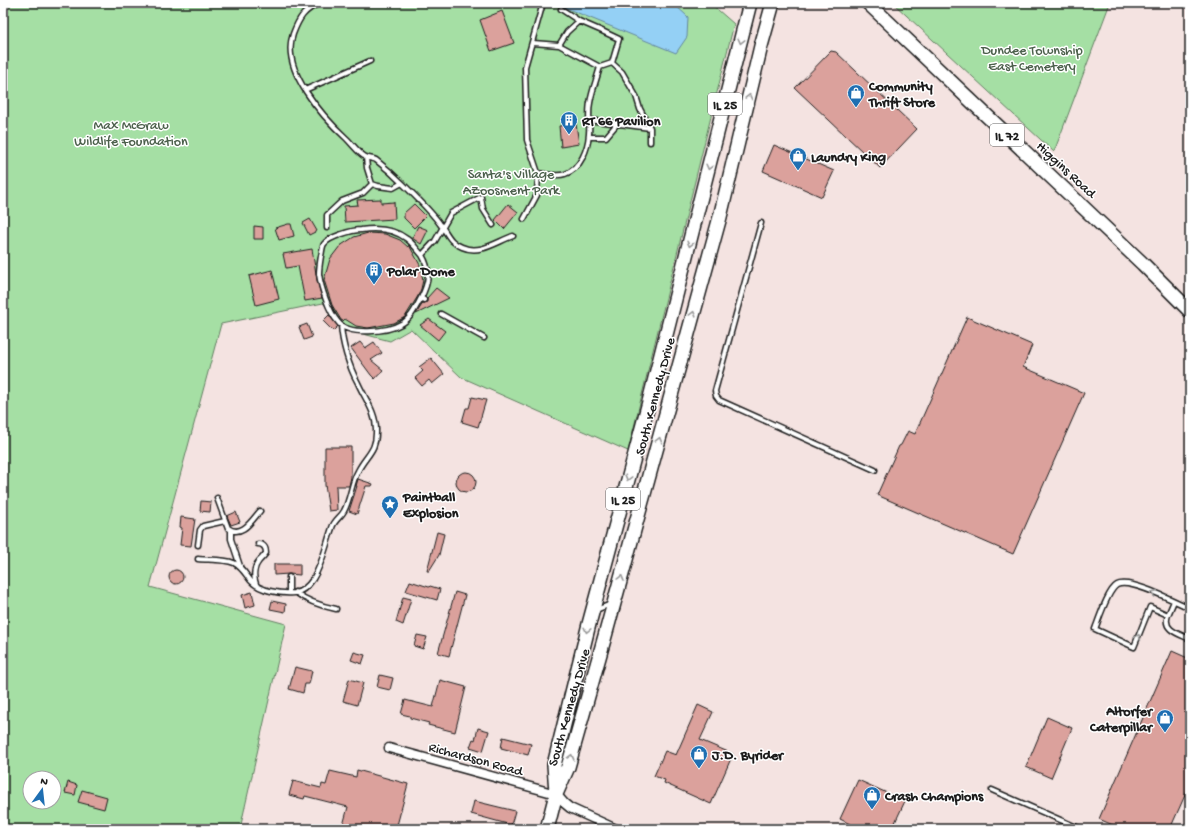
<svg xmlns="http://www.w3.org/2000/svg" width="1193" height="832" font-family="'Gochi Hand',sans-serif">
<rect width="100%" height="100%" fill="#f4e3e1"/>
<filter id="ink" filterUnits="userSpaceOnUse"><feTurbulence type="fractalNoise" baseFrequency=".025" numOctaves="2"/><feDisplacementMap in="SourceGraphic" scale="8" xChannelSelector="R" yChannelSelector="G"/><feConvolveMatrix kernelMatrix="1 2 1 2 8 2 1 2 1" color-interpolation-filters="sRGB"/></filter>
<g filter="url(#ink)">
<!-- green -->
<path fill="#a5dfa4" stroke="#607e60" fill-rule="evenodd" d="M3,3H710L734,24L628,451L461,377L411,329L390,341L348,330L323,303L221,324L150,587L286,624L240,829H3ZM30,778H54V802H30Z
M893,3H1110L1054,152Z"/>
<!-- water -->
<path fill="#94d0f5" stroke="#64889e" d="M561,3H673L688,17L687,37L676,53L561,6Z"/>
<!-- building -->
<path fill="#dba19c" stroke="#1c1c1c" d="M502,11L514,43L491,51L480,20Z
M831,51L836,52L917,129L880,168L795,88Z
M576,124L579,144L561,147L559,126Z
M774,145L834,171L822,197L763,171Z
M381,199V203L394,202L395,219L345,222L344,206L358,205L357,200Z
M414,204L426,216L414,228L404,218V213Z
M508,204L518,212L504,229L495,220Z
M310,219L317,231L309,235L303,223Z
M288,224H291L294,236L279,240L275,228Z
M254,226L263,227V239H254Z
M418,226L428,230L421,244L412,238Z
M368,233L385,234L400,240L408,247L409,245L420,265L423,280L421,289L418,296L405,317L394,323L368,328L356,326L345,319L343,321L341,320L332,305L324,280L330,259L340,246L354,237Z
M312,249L317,280L322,298L305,301L298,266L286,268L283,254Z
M272,270L279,299L256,305L249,276Z
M436,288L449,298L416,314L423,303L427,302V298Z
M329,315L338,326L333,331L323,321Z
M967,317L1032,345L1023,367L1084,393L1013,554L877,495L899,446L901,445L908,431L915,434Z
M429,319L445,331L438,340L420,325Z
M307,324L312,337L304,340L299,327Z
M360,342L365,348L374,342L382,353L371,360L383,370L375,379L371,375L351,348Z
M431,358L444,374L432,384L429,380L422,386L415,378L423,371L419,367Z
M472,397L486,400L478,427L462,422L466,408H469Z
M325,447H351V477L349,486H336L337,510L329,511L325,485Z
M456 482a10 10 0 1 1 20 0a10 10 0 1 1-20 0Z
M358,479L373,484L372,486H366L357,514L349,511L357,486H356Z
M201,501L211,502L210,512L200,511Z
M236,512L240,522L231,525L227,516Z
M181,517L195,519L191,546L180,545L182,528L180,527Z
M437,532L444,534L439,555L429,571H427Z
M274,564H300V575L289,574L274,575Z
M169 577a7 7 0 1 1 14 0a7 7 0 1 1-14 0Z
M410,581L429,587L430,586L440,589L437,600L406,591Z
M252,592L255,605L245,608L242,595Z
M455,592L465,595L449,656L438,653Z
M403,597L411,599L403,625L396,622Z
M272,601L286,604L285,612L270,609Z
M417,635L427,637L423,649L414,646Z
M1172,651L1190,659V784L1170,829H1122L1099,819Z
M354,652L365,655L362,664L351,660Z
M295,667L312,671L309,684H305L303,693L289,689Z
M380,675L393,678L390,690L377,687Z
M349,679L363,683L357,705L343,701Z
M440,680L466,687L455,732L428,725L429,723L410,718V716L401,714L405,700L433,707Z
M698,705L713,712L700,740L733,754L711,804L664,783L665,780L654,776L665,751L676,755Z
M1047,717L1072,728L1051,778L1026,767Z
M478,728L489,731L483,751L470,747L473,739L475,740Z
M503,737L531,744L528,755L501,748Z
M357,770L408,784L396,829H342L348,807L305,796L304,799L289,795L293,781L321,788L322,784L326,785L330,771L356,777Z
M858,780L905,801L892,829H850L852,825L840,819Z
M68,782L77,785L75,795L65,793Z
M82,790L107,797L104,809L78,802Z
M474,801L515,811L511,825L471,814Z"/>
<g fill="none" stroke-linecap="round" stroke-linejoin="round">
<!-- service casing -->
<g stroke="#1c1c1c" stroke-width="7">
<path id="service" d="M320,3C304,10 299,18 293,34C280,70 323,117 347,139C353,145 358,152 364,156C368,159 372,158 376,160C385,167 395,176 403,184C415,196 430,210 440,224C448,234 449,242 462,247C480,255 496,242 513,236
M561,9L579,21L602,31L619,39L612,63
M533,43L559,45L600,67L612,63
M559,45L567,32L579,21
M612,63L622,72L636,96L640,109L650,128V142
M305,90L370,61
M589,120L650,128
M589,137H606L617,124
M366,157L367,168L372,184
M538,173C546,174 557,177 565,174C581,169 588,148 589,134C590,123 588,113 590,103C592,91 597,78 600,67
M372,184L378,186L393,188L402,183
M524,219L537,195L538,173L527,140L525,67L543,3
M761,223L715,391L716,396L719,400L875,470
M327,228V215L342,201L363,193L372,184
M421,298C416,307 411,319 401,324C388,332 348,336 338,322C329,312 321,288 319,274C319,269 320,262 321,256C322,253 322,247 324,244C329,237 352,230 361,230C376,228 394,229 407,239C413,243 417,250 422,255
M424,300L421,298C429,282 431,270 422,255L435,241L451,213L481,197L483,209L493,225
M441,314L484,338
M217,498L228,528C242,538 252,520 260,511
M231,530V539L240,566
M198,545L200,530L203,526L225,521
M198,559C209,560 224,559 234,563C242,567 246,575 251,581C260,591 281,594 294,593C302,592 309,585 313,579C323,563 326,545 332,528C334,520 341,517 344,511C351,498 351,483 358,471C366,455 377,451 376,430C376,412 365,399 358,383C349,367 342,343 341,325
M289,577V593
M256,584C253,576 254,567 259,561C262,558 264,556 266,553C266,547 263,544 258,544
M295,592C308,602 321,606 336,609
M1190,608C1176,602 1130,578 1117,585C1108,590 1099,619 1095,629L1134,647L1150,607L1168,615C1162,630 1179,634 1190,639
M596,610L611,604
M1168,615L1174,601
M992,790L1081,829"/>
</g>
<!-- minor casing -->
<g stroke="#1c1c1c" stroke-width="11">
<path id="minor" d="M389,748L556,794L564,803L570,808L616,829"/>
</g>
<!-- primary casing -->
<g stroke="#1c1c1c" stroke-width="16">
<path id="primary" d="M868,3L1143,264L1190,311
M556,792L554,765L589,624L649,402L750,3
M547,829L556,794L568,767L605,636L720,217L761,46L773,3"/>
</g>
<!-- service -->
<use href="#service" stroke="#fff" stroke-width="4"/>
<!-- minor -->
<use href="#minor" stroke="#fff" stroke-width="8"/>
<!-- primary -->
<use href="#primary" stroke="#fff" stroke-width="13"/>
</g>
<!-- one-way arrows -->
<defs><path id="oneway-chevron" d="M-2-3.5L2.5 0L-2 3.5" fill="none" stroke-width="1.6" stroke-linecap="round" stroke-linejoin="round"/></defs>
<g stroke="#999">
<use href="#oneway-chevron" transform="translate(741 41) rotate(104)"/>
<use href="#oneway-chevron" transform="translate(749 97) rotate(-76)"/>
<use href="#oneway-chevron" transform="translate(709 167) rotate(104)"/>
<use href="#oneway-chevron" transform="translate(690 244) rotate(104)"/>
<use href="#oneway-chevron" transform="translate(693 314) rotate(-75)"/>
<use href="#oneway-chevron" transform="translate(659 440) rotate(-75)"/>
<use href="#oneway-chevron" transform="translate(628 478) rotate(105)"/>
<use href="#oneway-chevron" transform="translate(621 578) rotate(-75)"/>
<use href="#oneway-chevron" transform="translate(1154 593) rotate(-156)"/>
<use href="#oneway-chevron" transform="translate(587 630) rotate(104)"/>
<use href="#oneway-chevron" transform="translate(1138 637) rotate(-68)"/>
<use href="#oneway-chevron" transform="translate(571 757) rotate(-75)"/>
</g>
</g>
<!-- icons -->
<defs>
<g id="shop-pin" transform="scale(0.9)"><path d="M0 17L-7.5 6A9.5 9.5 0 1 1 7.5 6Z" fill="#1f6fb2" stroke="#fff"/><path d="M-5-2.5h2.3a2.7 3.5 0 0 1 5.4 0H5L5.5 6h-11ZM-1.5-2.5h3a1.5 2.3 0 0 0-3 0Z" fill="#fff"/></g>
<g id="building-pin" transform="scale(0.9)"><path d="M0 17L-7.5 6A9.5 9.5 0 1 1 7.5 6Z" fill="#1f6fb2" stroke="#fff"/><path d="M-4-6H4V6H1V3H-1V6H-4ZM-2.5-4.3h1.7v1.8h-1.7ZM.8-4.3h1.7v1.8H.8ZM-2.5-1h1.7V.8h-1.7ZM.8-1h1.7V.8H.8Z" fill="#fff"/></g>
<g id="sight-pin" transform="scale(0.9)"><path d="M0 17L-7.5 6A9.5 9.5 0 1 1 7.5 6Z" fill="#1f6fb2" stroke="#fff"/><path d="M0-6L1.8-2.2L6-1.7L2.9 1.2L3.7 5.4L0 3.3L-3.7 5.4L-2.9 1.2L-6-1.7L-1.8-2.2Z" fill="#fff"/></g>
</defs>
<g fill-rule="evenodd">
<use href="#shop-pin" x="856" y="93"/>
<use href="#building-pin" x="569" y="120"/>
<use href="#shop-pin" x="798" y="156"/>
<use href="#building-pin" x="374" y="270"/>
<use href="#sight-pin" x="390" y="504"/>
<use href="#shop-pin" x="1165" y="718"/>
<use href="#shop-pin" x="699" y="754"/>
<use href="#shop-pin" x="872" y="795"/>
</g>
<g text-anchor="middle" stroke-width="3" stroke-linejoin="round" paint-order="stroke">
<!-- shield labels -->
<g fill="#fff" stroke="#606060" stroke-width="1">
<rect x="708" y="93" width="34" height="22" rx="3"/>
<rect x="990" y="124" width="34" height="22" rx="3"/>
<rect x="606" y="488" width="34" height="22" rx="3"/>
</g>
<g font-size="13" font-weight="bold" fill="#1c1c1c">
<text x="725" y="109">IL 25</text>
<text x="1007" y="140">IL 72</text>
<text x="623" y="504">IL 25</text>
</g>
<!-- park labels -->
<g font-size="14" fill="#4c604c" stroke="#fff">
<text x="1032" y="54">Dundee Township<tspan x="1032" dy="16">East Cemetery</tspan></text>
<text x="131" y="129">Max McGraw<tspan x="131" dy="16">Wildlife Foundation</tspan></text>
<text x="511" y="178">Santa's Village<tspan x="511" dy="16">AZoosment Park</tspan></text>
</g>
<!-- poi labels -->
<g font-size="14" font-weight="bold" fill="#1c1c1c" stroke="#fff" text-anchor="start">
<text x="869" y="90">Community<tspan x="869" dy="16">Thrift Store</tspan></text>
<text x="582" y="125">RT 66 Pavilion</text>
<text x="811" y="161">Laundry King</text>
<text x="387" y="275">Polar Dome</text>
<text x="403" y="501">Paintball<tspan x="403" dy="16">Explosion</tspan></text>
<text x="1152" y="715" text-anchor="end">Altorfer<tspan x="1152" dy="16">Caterpillar</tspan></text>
<text x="712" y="759">J.D. Byrider</text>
<text x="885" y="800">Crash Champions</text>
</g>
<!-- street labels -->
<g font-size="14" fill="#1c1c1c" stroke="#fff">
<text transform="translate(1067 169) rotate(43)" y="5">Higgins Road</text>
<text transform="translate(654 396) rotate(-75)" y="5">South Kennedy Drive</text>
<text transform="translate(568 707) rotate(-74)" y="5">South Kennedy Drive</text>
<text transform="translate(476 758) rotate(15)" y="5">Richardson Road</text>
</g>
</g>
<!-- margin -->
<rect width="1193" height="832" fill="none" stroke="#fff" stroke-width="16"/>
<rect x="8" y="8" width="1177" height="816" fill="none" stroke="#1c1c1c" stroke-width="1.5" filter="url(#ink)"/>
<!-- north arrow -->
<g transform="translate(42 790) rotate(15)"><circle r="19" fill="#ffffff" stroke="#a4a4a4"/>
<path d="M0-3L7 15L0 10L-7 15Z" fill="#1f6fb2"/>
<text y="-6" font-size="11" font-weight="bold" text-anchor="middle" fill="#1c1c1c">N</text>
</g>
</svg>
